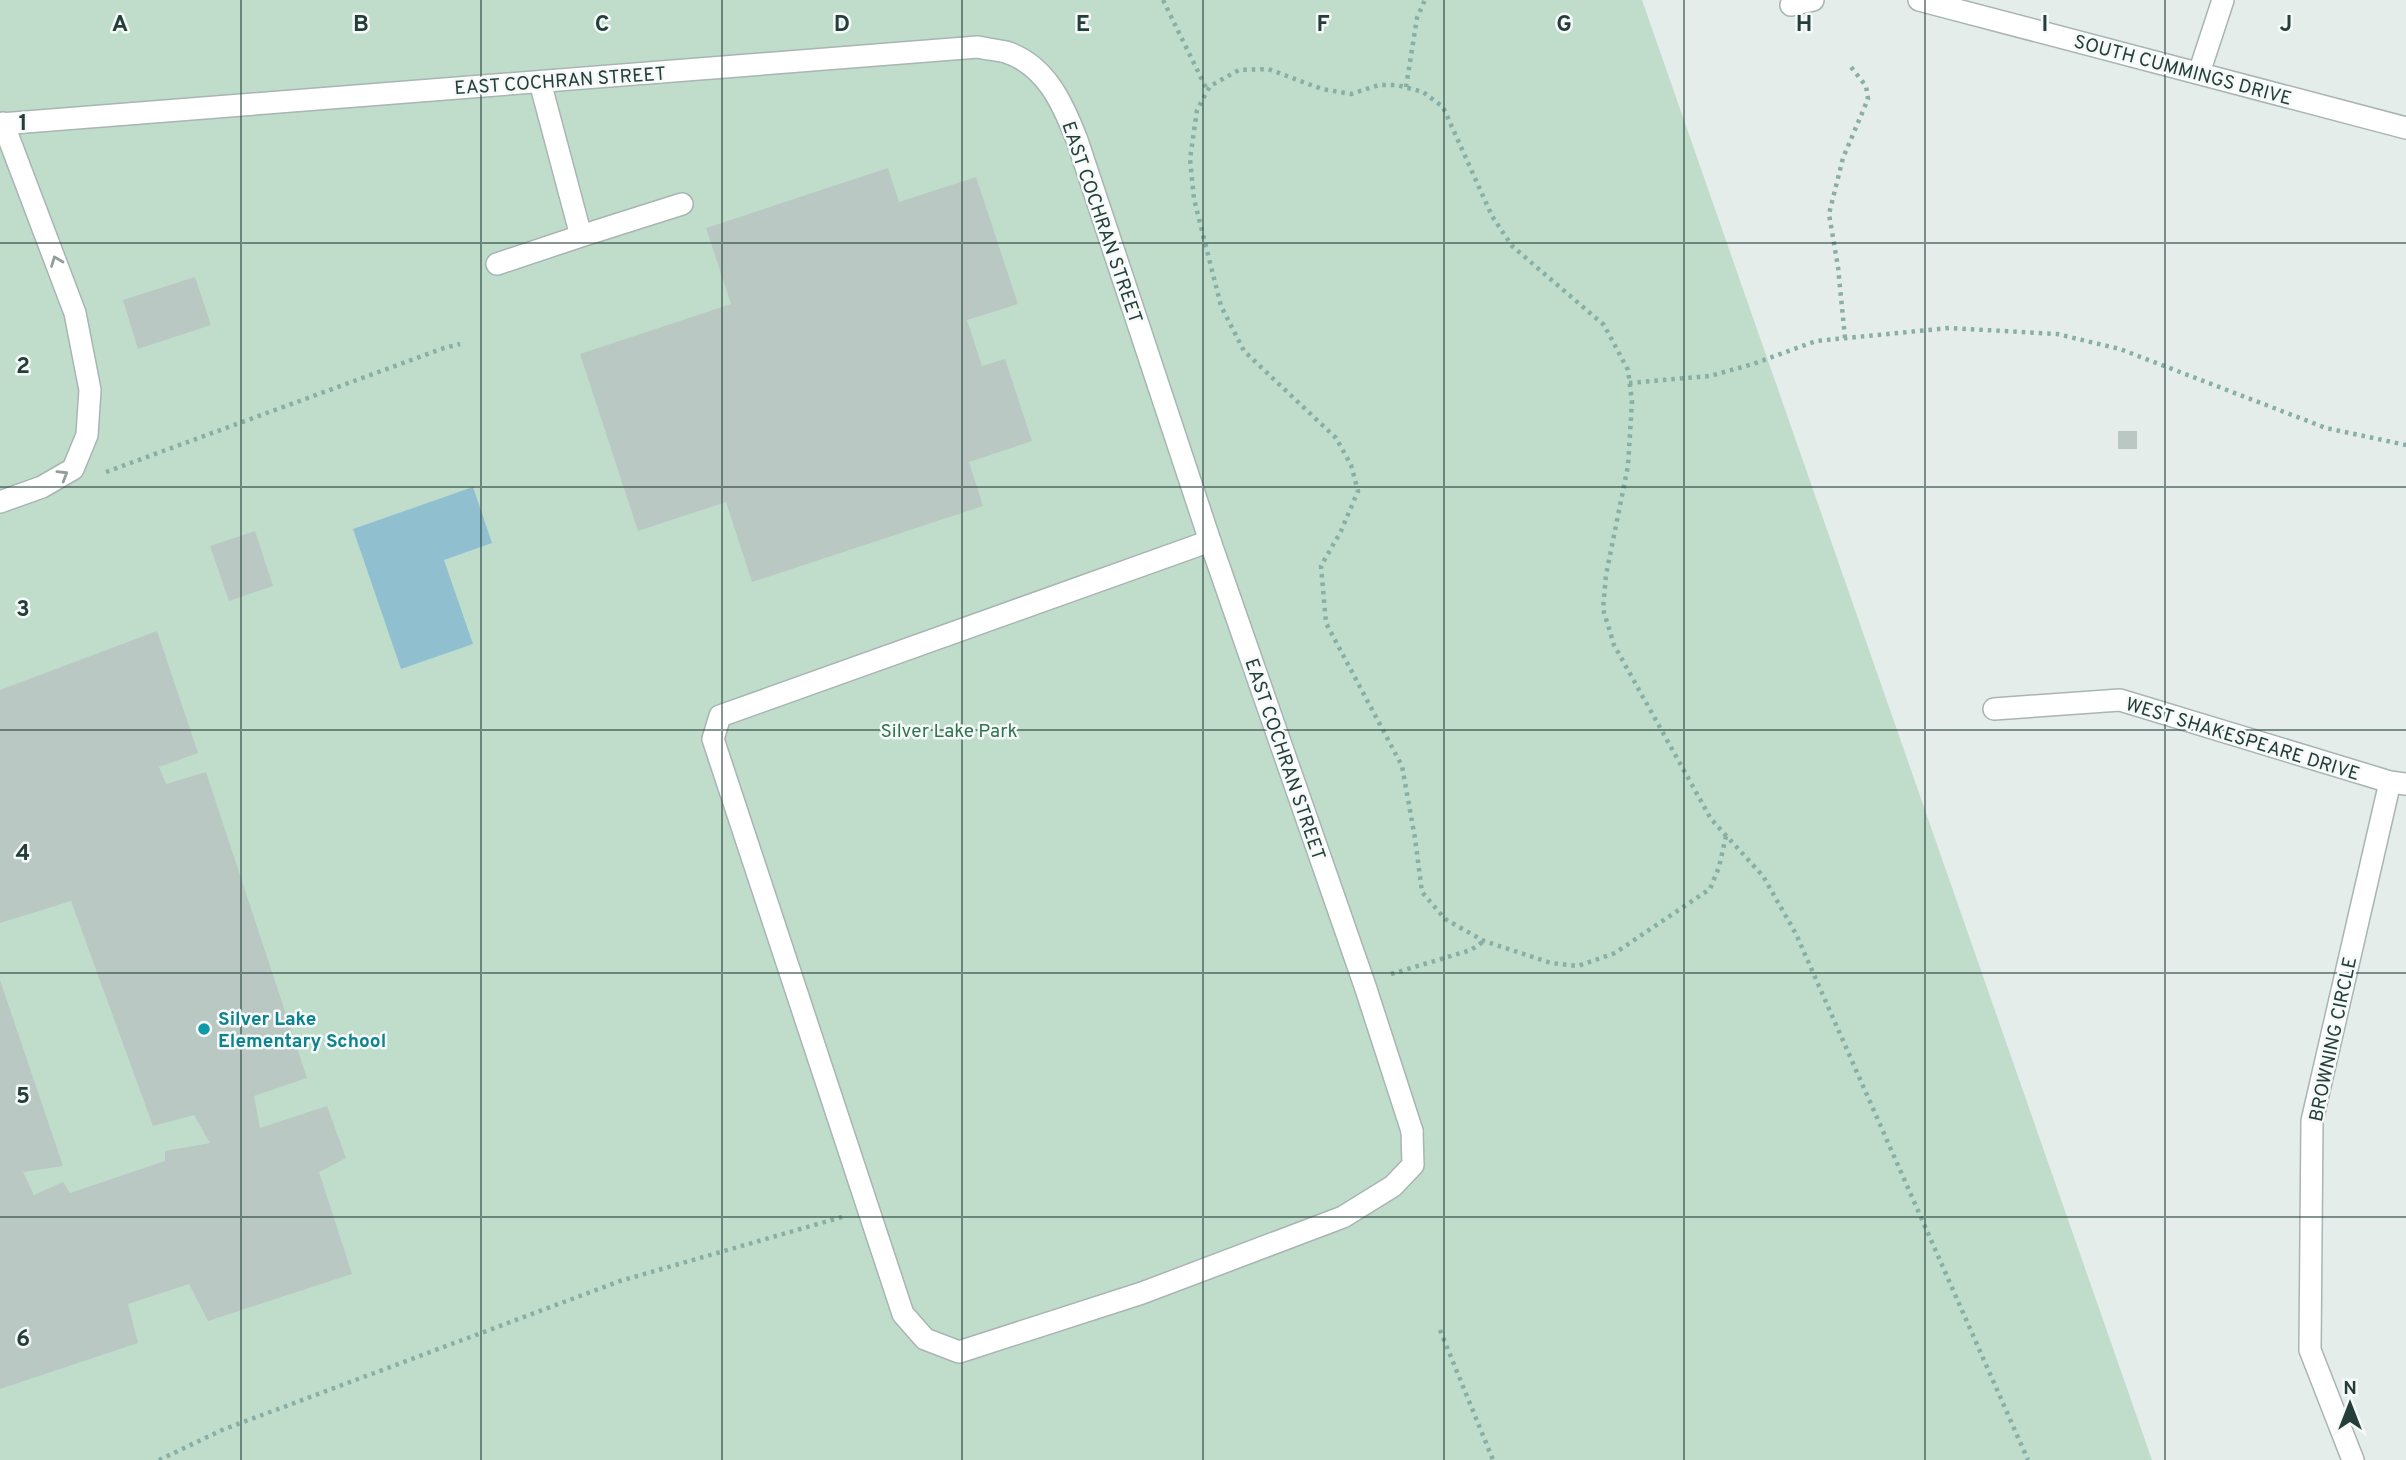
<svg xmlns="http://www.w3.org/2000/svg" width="2406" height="1460" font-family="Overpass,sans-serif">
<rect width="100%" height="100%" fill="#e5edea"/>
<!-- green -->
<path fill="#bfddca" d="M0,0H1642L2152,1460H0Z"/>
<!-- water -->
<path fill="#90c0cf" d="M473,487L492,543L444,560L473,644L401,669L353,529Z"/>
<!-- building -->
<path fill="#bac8c3" d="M888,168L899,202L976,177L1018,304L967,320L982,366L1005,359L1032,441L969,462L983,506L752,582L726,502L638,531L580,354L731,304L706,228Z
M195,277L211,325L138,349L123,300Z
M2118,431H2137V449H2118Z
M255,531L273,586L229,601L210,546Z
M157,631L198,753L159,767L166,784L206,772L307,1078L254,1096L260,1128L327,1106L346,1158L319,1172L352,1274L208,1321L189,1284L128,1304L138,1343L0,1389V980L63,1166L23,1172L34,1195L63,1182L70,1193L165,1161V1151L210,1143L194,1115L153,1126L71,901L0,923V690Z"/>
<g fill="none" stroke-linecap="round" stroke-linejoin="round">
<!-- service casing -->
<g stroke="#a8b5b2" stroke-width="24">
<path id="service" d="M540,82L581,236L682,204
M497,264L581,236
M0,502L42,487L73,469L87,435L90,390L75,313L3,123
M1210,541L720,716L713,739L903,1314L925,1339L959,1352L1142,1293L1343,1217L1393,1186L1413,1165L1412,1131"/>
</g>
<!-- minor casing -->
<g stroke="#a8b5b2" stroke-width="24">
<path id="minor" d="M1919,0L2406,128
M1791,5L1813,0
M2199,73L2223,0
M0,124L978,47C987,49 997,50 1006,52C1046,65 1063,104 1077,140L1210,541L1365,986L1412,1131
M1994,709L2120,700L2390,782L2406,784
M2353,1460L2310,1350L2312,1121L2390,782"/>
</g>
<!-- path -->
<path stroke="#87afa6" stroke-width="4.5" stroke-dasharray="3.5 5" stroke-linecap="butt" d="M1163,0L1207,90
M1406,87L1417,18L1425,0
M1845,338L1838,267L1829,214L1843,158L1868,99L1866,86L1851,67
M1629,383L1710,376L1753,364L1816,341L1949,328L2057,334L2120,349L2326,428L2406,445
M106,472L444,348L460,344
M1726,836L1719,867L1710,889L1615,953L1578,966L1551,963L1484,941L1445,919L1422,892L1415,838L1402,766L1326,623L1321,566L1341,531L1358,491L1351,465L1336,438L1244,351L1221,306L1194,199L1190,159L1197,110L1210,86L1239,70L1268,69L1322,89L1351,94L1379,85H1397L1423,92L1443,107L1492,216L1512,246L1604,325L1628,370L1632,401L1628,466L1606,575L1603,609L1614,645L1711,819L1763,876L1796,934L2028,1460
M1391,974L1471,950L1484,941
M1440,1330L1493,1460
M159,1460L222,1430L620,1281L842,1217"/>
<!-- service -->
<use href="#service" stroke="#fff" stroke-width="21"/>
<!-- minor -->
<use href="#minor" stroke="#fff" stroke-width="21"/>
</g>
<!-- one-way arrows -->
<defs><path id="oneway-chevron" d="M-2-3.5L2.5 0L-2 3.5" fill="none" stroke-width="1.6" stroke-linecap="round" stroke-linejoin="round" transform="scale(1.75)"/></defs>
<g stroke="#929e9c">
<use href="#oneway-chevron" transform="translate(56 261) rotate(-111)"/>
<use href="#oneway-chevron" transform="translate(63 475) rotate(-31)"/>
</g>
<!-- grid -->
<path fill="none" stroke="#253e3a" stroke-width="2" stroke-opacity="0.55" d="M241,0V1460M481,0V1460M722,0V1460M962,0V1460M1203,0V1460M1444,0V1460M1684,0V1460M1925,0V1460M2165,0V1460M0,243H2406M0,487H2406M0,730H2406M0,973H2406M0,1217H2406"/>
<!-- markers -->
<circle fill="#0f9aa8" stroke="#f5faf8" stroke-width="2.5" cx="204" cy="1029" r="7"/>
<g text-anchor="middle" stroke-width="5" stroke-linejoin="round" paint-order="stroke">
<!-- street labels -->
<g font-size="19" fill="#253e3a" stroke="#f5faf8">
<text transform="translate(2183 69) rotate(15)" y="7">SOUTH CUMMINGS DRIVE</text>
<text transform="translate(560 80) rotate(-4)" y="7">EAST COCHRAN STREET</text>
<text transform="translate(1103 222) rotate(71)" y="7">EAST COCHRAN STREET</text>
<text transform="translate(2243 738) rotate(17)" y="7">WEST SHAKESPEARE DRIVE</text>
<text transform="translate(1286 759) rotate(71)" y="7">EAST COCHRAN STREET</text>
<text transform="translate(2332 1039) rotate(-78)" y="7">BROWNING CIRCLE</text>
</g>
<!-- park labels -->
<g font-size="19" fill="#317350" stroke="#f5faf8">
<text x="949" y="737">Silver Lake Park</text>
</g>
<!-- culture labels -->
<g font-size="19" font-weight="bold" fill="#0d838f" stroke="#f5faf8" text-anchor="start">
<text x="218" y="1025">Silver Lake<tspan x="218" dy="22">Elementary School</tspan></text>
</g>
</g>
<g font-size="23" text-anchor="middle" font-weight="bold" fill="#253e3a" stroke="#f5faf8" stroke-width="5" stroke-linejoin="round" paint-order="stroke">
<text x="120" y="31">A</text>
<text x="361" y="31">B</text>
<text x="602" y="31">C</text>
<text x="842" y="31">D</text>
<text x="1083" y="31">E</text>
<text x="1323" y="31">F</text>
<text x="1564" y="31">G</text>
<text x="1804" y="31">H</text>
<text x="2045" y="31">I</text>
<text x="2286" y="31">J</text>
<text x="23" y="130">1</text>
<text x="23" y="373">2</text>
<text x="23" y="616">3</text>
<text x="23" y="860">4</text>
<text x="23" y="1103">5</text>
<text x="23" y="1346">6</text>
</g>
<!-- north arrow -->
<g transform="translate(2350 1404)" stroke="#f5faf8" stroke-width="5" paint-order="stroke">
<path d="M0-5L12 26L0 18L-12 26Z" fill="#253e3a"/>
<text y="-10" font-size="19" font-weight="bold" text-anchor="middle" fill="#253e3a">N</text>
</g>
</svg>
